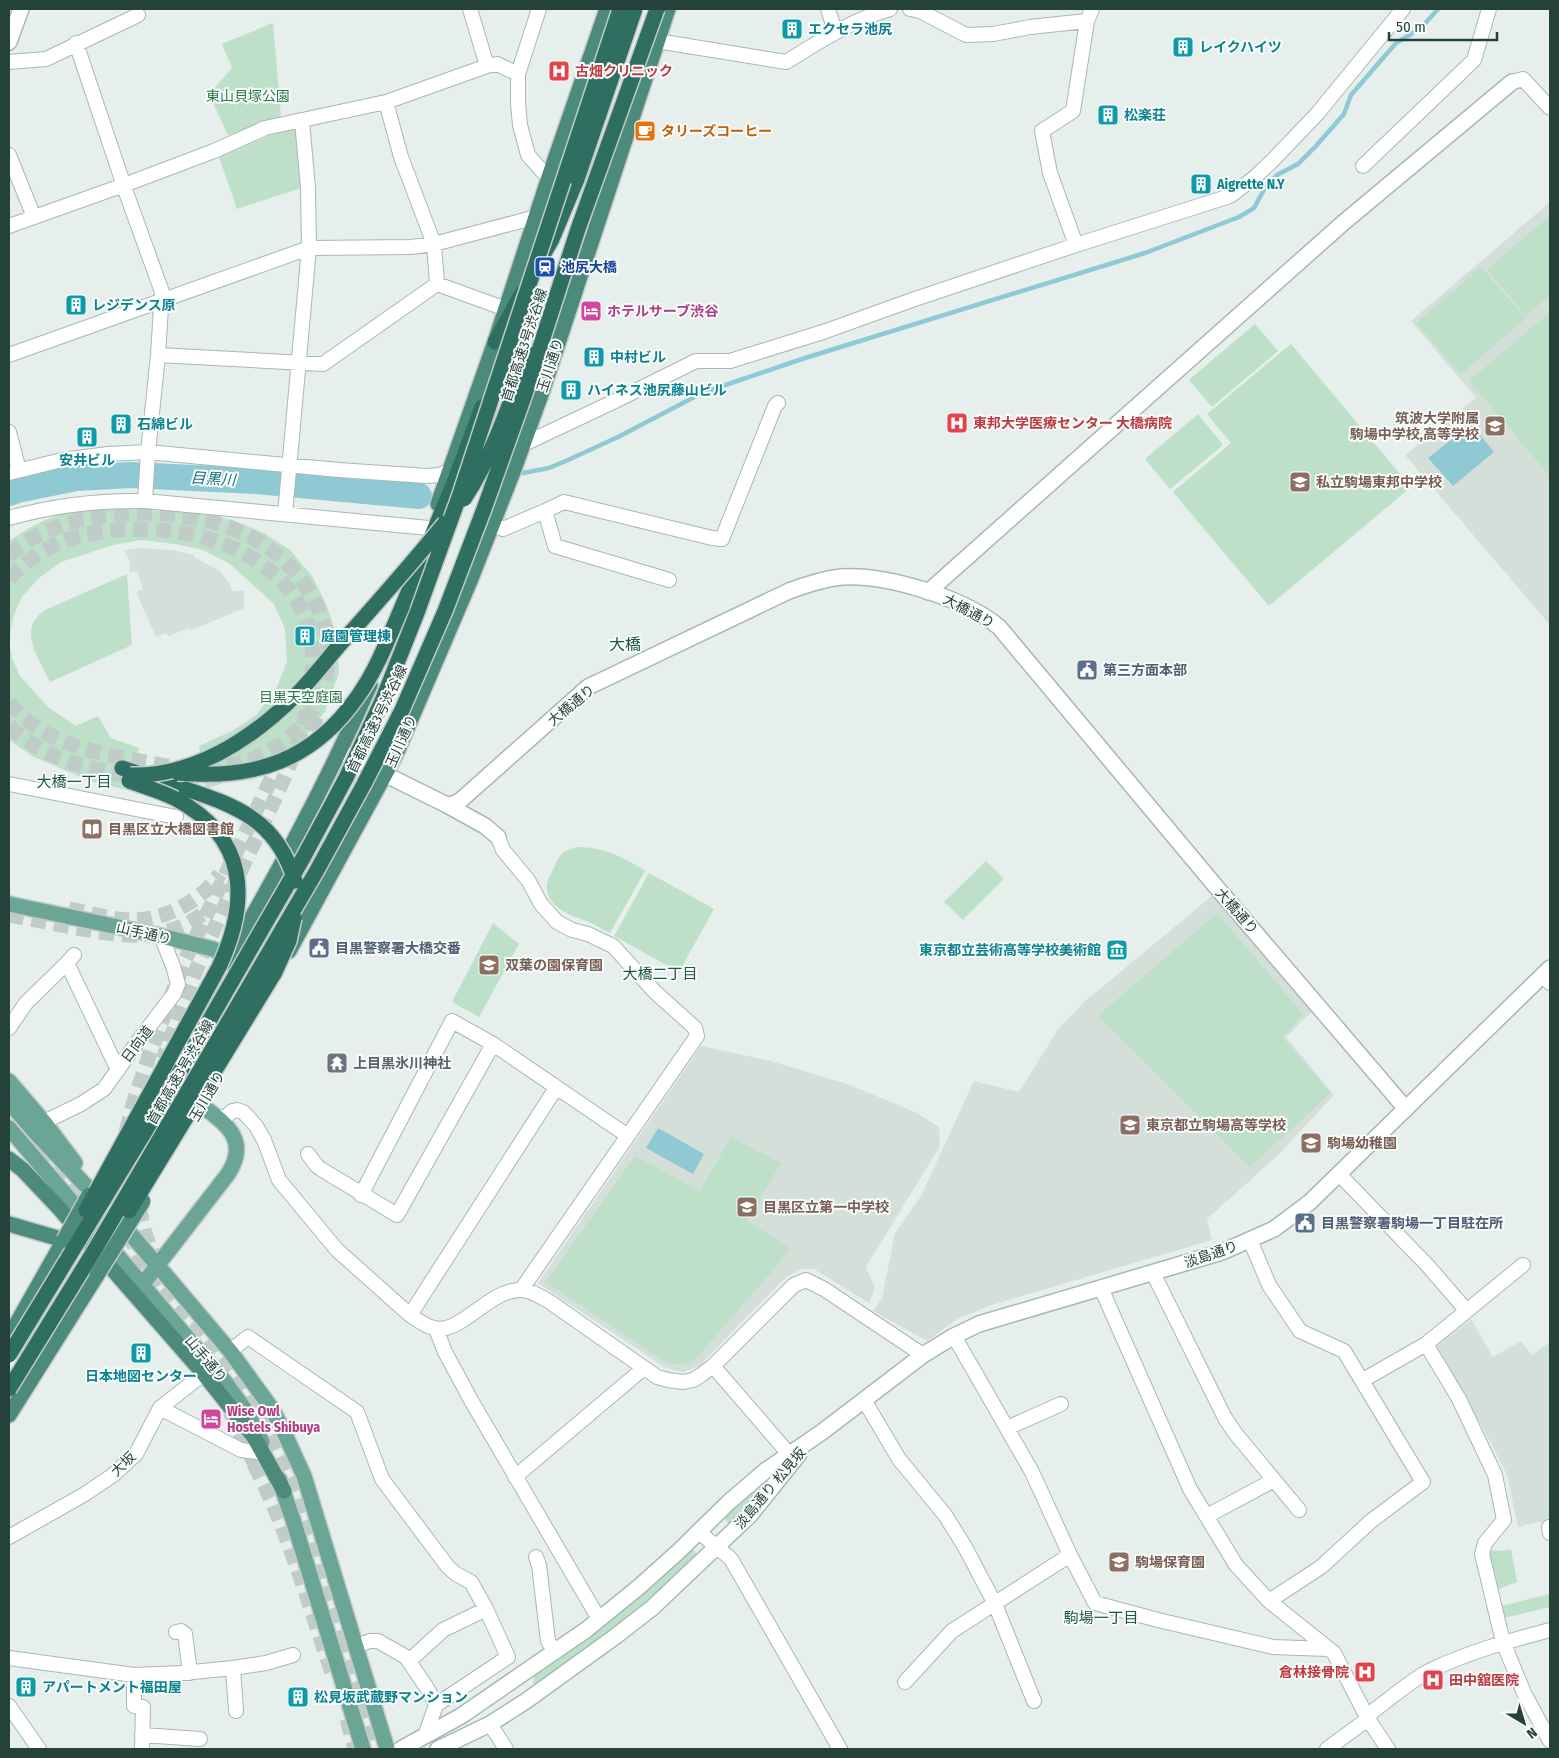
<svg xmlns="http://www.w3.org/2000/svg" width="1559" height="1758" font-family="'Fira Sans Condensed','Noto Sans JP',sans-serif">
<rect width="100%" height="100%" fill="#e6efeb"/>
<!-- built -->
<path fill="#d4dfda" d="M1550,202V625L1405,455L1476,398L1411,321Z
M139,548L172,550L194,555V557L220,571L230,584L232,591H244V608L190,631L189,628L169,636L166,633L156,637L136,592L143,589L137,571L129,572L130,562L124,550Z
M1213,895L1312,1011L1286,1037L1334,1095L1278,1155L1207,1219L1212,1240L995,1304L957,1319L927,1341L873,1311L882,1298L895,1233L921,1196L974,1081L1019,1092L1059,1028L1084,1002Z
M701,1046L771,1061L847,1084L915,1112L939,1127L940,1146L866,1267L875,1288L869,1303L814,1269H801L786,1277L699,1366L683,1372L666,1368L538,1283Z
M1471,1319L1493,1357L1521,1341L1532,1355L1550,1342V1519L1518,1527L1507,1475L1491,1443L1437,1346Z"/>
<!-- green -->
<path fill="#bfe0c8" d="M273,23L281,116L228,135L209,94L232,68L222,44Z
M282,130H297L304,187L237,209L219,157Z
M1550,216V295L1526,316L1487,269Z
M1481,267L1526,318L1461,374L1416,323Z
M1550,312V476L1469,381Z
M1255,324L1278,351L1212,407L1189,380Z
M1291,344L1411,487L1269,606L1173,492L1231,443L1207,414Z
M1198,414L1223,445L1170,489L1145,459Z
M114,508L195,513L233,520L264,533L290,550L312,576L326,604L337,635L339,673L324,713L305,737L270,767L206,789L199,746L232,731L256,715L277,687L287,661L285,629L274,604L230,564L203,550L175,544L141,540L113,545L61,562L39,578L21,598L13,618L9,641L12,658L20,676L49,708L76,726L98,716L111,738L139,748L131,791L90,781L32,756L9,740V541C31,526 56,512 83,509C93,508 104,509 114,508Z
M127,574L132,645L50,682C39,657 16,630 45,610Z
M579,847C602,847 627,858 645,871L610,933C603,930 596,925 589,922C573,916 550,910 547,890C545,883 551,874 554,868C560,853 563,850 579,847Z
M986,861L1004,879L963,920L944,902Z
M649,873L714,909L679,972L614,936Z
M1217,913L1303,1014L1283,1038L1331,1093L1250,1167L1098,1016Z
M493,923L519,944L479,1017L452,1002Z
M731,1137L781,1163L747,1221L790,1248L775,1268L692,1363L672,1364L663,1360L546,1282L635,1156L700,1191Z
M749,1490L753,1492L757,1499L730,1525L722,1516Z
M692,1548L699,1557L604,1638L536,1685L533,1684L534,1676L597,1631L657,1581Z
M1511,1550L1517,1582L1496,1590L1488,1551Z
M1550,1594V1607L1504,1618L1501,1606Z"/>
<!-- water -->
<path fill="#8ec9d4" d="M1471,424L1494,452L1453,486L1428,458Z
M658,1128L704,1154L693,1174L646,1148Z"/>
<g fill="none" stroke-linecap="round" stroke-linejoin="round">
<!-- stream -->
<path stroke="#8ec9d4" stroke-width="4.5" d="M523,473L549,468L568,460L618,437L702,393L805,358L1145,253L1239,217L1254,208L1266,186L1277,175L1298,164L1315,147L1344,114L1351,95L1396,43L1421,28L1438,9"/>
<!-- river -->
<path stroke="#8ec9d4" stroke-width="26" d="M9,493L17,490L76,478L131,475L257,481L419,496"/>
<!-- motorway-tunnel -->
<path stroke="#bfccc8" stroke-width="15" stroke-dasharray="15 8" stroke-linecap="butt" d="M9,556C41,526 81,517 124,514C166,511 215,518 253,538C322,576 358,666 298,729C275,753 244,766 211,768
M9,579C50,532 112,525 171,531C209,536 245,549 275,575C364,654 273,797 236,881C224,908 211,935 199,963C186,994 175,1027 163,1059
M9,702C40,740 83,750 129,759C147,762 164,766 183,768
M9,726C41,757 87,770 130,775
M304,753L319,709
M69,909C91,913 115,921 138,920C170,917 202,900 220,874
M9,915C32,919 55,924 78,928C125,937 166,943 207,911
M126,1132L133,1104L150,1053L184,962L274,773
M140,1138C135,1180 136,1224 157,1262
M42,1148L115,1236
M129,1233L143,1267L163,1302
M160,1291L199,1339
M196,1320C234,1371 269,1423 294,1482C316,1535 329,1591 343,1646
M230,1412L258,1471
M254,1464C288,1530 309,1605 333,1676
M341,1638L372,1749
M347,1719L355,1749"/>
<!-- minor casing -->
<g stroke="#a8b8b2" stroke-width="16">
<path id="minor" d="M470,9L487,66
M539,9L518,74V103L520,125L528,155L542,171L550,174
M828,9L835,31
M910,9L920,11L966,35L993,34L1030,27L1087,21L1092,9
M657,41L786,62C820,41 852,20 890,9
M76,43L127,195L162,292L158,355L148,452L145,501
M9,62L46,59L138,15
M1512,82L1523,79L1550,108
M386,102L401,157L434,244L437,284
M9,155L34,217
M1363,166L1474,60L1489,9
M9,226L124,185L214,151L265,128L386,102L487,66L497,64L518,74
M1076,245L1050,173L1042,131L1073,111L1087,21
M9,355L309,248L411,247L434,244L536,217
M158,355L323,364L437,284L506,309
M9,432L19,470
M524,444L613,402L696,361H730L823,332L912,300L1076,245L1230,196L1254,178L1273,160L1317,114L1403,9
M9,473L62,460L108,454L148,452L339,470L426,476L440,475L450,470
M285,514L309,248L308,188L302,121
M9,518C55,505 97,500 145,501L429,528
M491,524L503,529L545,511
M669,580L555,546L545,511L564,502L712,538L722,539L775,406L778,403
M9,784L176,817
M498,837L503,850L528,880L541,904L557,922L572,930L588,934L613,946L655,992L695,1028L697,1036L521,1290
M74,955L67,963L118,1070
M1543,976L1550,983
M9,1028L26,1003L67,963
M218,1118L227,1116L232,1111L237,1110L243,1112L248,1117L256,1126L264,1140L279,1180L337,1250L410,1315C418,1320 425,1326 434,1328C461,1335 489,1289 521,1290C531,1290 541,1297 550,1302L657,1377L668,1380L683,1382L693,1380L701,1375L713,1366L794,1285L806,1280L824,1289L923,1355
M44,1122L81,1104L104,1089L142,1036L174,994L178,984L173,966L161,936
M308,1154L317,1166L321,1169L397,1215L493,1044
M1339,1174L1428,1266L1466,1310
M361,1195L452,1021L493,1044L628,1136
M1250,1240L1269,1285L1300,1331L1344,1351L1423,1482L1371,1521L1321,1567L1269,1601
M1153,1273L1225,1418L1235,1433L1299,1510
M1101,1288L1190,1489L1236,1565L1269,1601L1334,1653L1368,1719L1388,1749
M410,1315L556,1088
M436,1329L445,1352L472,1402L599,1619
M954,1336L1032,1472L1070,1555L1095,1603L1158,1620L1273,1647L1328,1649
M1426,1344L1459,1399L1495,1475L1504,1520L1485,1543L1482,1554L1503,1642L1524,1693L1550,1741
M230,1351L248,1337L357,1412L382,1479L448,1567L456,1574L471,1582L486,1609L508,1657L436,1705L425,1736
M713,1366L789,1454
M1363,1380L1426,1344L1523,1265
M864,1400L899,1459L945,1515L965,1547L995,1604L1034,1701
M160,1408L241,1450L264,1453
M1007,1428L1061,1404
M515,1477L644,1368
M1207,1516L1274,1480
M1549,1527L1550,1533
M699,1532L731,1559L840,1749
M9,1537L85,1494L113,1475L136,1454L160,1408L211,1368
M536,1557L539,1565L548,1641L555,1652
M176,1632L181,1631L185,1634L190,1673
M356,1646L370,1641H378L406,1657L427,1688L436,1705
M9,1658L134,1675L183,1673L233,1668L266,1663L293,1655
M409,1661L443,1630L486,1609
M233,1668L236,1711
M134,1675V1706L143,1707L142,1749
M905,1682L952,1631L1070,1555
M9,1706L39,1749
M490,1724L506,1749
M142,1735L200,1739
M1327,1749L1368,1719L1372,1712C1390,1699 1410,1681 1429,1671C1468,1652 1509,1641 1550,1630"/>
</g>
<!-- tertiary casing -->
<g stroke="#a8b8b2" stroke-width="18">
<path id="tertiary" d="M9,42L21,9
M928,592L1343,223L1512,82
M340,752L447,805L485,826L498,837
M447,805L454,804L461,800L588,687L789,591C805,585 823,579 841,577C887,574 964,598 999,627L1218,889L1406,1109"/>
</g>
<!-- secondary casing -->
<g stroke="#a4bbb3" stroke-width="18">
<path id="secondary" d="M401,1749L461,1716L586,1630L640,1586L679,1551L729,1502L765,1471L822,1432L923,1355L954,1336L979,1324L1222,1252L1274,1229L1310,1202L1550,968
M438,1749L490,1724L526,1701L616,1636L652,1608L750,1515L799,1454"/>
</g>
<!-- primary casing -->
<g stroke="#c2cac8" stroke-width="18">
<path id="primary" d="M9,904L161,936L213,949L268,977
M9,1081L44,1122L75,1163
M9,1102L36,1133L123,1225L175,1286L230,1351L272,1409L283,1430L304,1476L387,1749
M9,1128L226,1383L246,1411L262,1442
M143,1284L228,1174C249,1142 228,1124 202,1106
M279,1479L295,1526L363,1749"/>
</g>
<!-- trunk casing -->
<g stroke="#c2cac8" stroke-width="18">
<path id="trunk" d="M438,504L495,342L550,174L607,9
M289,951L396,754L470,581L513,472L542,392L668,9
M226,962C279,872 328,780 370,685
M9,1159L23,1170L58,1207L204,1374L254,1437L284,1491
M9,1224L64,1240L9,1337
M9,1415L97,1275"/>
</g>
<!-- motorway casing -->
<g stroke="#c2cac8" stroke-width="18">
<path id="motorway" d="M543,255L552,239L577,179
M495,342L522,293
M402,607L453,485L482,407
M122,768L186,789"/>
</g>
<!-- minor -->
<use href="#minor" stroke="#fff" stroke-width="14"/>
<!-- tertiary -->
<use href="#tertiary" stroke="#fff" stroke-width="15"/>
<!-- secondary -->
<use href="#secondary" stroke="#fff" stroke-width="15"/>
<!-- primary -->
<use href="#primary" stroke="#6aa596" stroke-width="15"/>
<!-- trunk -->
<use href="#trunk" stroke="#4c8a7c" stroke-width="15"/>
<!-- motorway -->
<use href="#motorway" stroke="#2f6f62" stroke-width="15"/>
<!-- trunk-bridge casing -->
<g stroke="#c2cac8" stroke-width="18" stroke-linecap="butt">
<path id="trunk-bridge" d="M64,1240L89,1195
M97,1275L143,1201"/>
</g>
<!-- motorway-bridge casing -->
<g stroke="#c2cac8" stroke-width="18" stroke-linecap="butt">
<path id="motorway-bridge" d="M577,179L635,9
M464,499C493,455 510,403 528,354
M178,773C254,780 313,761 358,696C377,669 389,637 402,607
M130,775C194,777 252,739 296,695C313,678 327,659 343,641C378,602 412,563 445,523
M186,789C239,807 277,821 295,881
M86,1210L219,967C250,900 248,838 176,799C161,791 145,787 129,781
M129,1211L275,972L289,941L294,918
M9,1355L152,1120L303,858L346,778L382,701L417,613L459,497L620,9
M9,1389L94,1251L316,872L364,784L402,710L445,611L484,509L525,394L578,229L657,9"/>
</g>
<!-- trunk-bridge -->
<use href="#trunk-bridge" stroke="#4c8a7c" stroke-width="15"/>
<!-- motorway-bridge -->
<use href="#motorway-bridge" stroke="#2f6f62" stroke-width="15"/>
</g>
<!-- icons -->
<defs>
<g id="building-square" transform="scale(1.125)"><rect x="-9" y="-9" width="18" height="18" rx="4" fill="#0f9aa8" stroke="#f7fbf9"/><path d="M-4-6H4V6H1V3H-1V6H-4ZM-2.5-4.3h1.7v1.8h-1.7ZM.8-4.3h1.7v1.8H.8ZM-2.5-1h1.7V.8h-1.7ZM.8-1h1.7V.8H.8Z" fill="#fff"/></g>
<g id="hospital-square" transform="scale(1.125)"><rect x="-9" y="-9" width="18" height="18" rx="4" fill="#e0444e" stroke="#f7fbf9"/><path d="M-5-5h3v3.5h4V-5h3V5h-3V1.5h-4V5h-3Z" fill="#fff"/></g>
<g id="cafe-square" transform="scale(1.125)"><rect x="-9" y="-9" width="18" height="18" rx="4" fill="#e8710a" stroke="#f7fbf9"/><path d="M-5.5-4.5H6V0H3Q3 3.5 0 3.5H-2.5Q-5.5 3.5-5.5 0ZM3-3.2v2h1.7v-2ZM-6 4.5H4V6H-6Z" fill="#fff"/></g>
<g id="station-square" transform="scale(1.125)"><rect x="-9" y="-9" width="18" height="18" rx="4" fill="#1a4fb4" stroke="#f7fbf9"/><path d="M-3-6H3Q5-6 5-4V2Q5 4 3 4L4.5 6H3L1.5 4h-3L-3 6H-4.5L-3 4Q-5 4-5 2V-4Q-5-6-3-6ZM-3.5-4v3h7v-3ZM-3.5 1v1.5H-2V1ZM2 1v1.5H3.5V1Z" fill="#fff"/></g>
<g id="hotel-square" transform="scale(1.125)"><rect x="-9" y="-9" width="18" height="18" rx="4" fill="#d1479c" stroke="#f7fbf9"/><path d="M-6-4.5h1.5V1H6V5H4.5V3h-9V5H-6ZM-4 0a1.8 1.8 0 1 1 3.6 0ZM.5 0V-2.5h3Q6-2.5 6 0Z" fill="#fff"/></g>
<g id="school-square" transform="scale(1.125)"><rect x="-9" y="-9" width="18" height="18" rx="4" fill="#8d6e63" stroke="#f7fbf9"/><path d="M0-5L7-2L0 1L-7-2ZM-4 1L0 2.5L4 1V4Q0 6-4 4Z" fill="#fff"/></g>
<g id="civic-square" transform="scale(1.125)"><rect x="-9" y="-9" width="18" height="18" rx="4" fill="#5c6f8a" stroke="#f7fbf9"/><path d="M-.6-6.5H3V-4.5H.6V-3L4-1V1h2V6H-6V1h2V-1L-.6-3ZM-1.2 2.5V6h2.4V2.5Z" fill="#fff"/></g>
<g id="library-square" transform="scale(1.125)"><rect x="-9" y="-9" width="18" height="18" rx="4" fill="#8d6e63" stroke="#f7fbf9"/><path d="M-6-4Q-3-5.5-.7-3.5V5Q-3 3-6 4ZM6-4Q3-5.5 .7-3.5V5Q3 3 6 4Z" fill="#fff"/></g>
<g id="museum-square" transform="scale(1.125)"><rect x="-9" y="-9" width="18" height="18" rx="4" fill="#0f9aa8" stroke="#f7fbf9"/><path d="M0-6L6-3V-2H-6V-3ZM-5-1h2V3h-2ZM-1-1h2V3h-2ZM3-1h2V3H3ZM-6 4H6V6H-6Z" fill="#fff"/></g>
<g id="temple-square" transform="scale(1.125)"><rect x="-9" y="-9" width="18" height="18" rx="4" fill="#6b7280" stroke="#f7fbf9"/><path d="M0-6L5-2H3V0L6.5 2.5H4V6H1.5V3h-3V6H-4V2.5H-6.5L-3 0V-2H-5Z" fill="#fff"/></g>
</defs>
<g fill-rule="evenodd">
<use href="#building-square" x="792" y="29"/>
<use href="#building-square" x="1183" y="47"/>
<use href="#hospital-square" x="559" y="71"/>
<use href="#building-square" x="1108" y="115"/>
<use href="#cafe-square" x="645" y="131"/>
<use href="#building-square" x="1201" y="184"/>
<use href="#station-square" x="545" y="267"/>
<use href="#building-square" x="76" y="305"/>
<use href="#hotel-square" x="591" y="311"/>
<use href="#building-square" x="594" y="357"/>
<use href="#building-square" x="571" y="390"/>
<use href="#hospital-square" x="957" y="423"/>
<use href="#building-square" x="121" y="424"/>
<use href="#school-square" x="1495" y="426"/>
<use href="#building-square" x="87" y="437"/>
<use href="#school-square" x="1300" y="482"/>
<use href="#building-square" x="305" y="636"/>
<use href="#civic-square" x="1087" y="670"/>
<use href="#library-square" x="92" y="829"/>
<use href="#civic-square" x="319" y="948"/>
<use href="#museum-square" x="1117" y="950"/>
<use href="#school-square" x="489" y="965"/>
<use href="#temple-square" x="337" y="1063"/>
<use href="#school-square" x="1130" y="1125"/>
<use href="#school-square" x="1311" y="1143"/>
<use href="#school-square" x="747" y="1207"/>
<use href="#civic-square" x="1305" y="1223"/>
<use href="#building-square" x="141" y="1353"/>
<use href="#hotel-square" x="211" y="1419"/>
<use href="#school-square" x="1119" y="1562"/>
<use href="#hospital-square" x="1365" y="1672"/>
<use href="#hospital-square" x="1433" y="1680"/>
<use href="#building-square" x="26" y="1687"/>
<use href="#building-square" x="298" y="1697"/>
</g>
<g text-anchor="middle" stroke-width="4" stroke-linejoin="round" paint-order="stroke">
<!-- culture labels -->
<g font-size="14" font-weight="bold" fill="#0d838f" stroke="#f7fbf9" text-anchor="start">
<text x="808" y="34">エクセラ池尻</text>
<text x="1199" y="52">レイクハイツ</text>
<text x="1124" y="120">松楽荘</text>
<text x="1217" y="189">Aigrette N.Y</text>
<text x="92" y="310">レジデンス原</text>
<text x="610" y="362">中村ビル</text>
<text x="587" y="395">ハイネス池尻藤山ビル</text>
<text x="137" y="429">石綿ビル</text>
<text x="87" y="465" text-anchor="middle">安井ビル</text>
<text x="321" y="641">庭園管理棟</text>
<text x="1101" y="955" text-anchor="end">東京都立芸術高等学校美術館</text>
<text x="141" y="1381" text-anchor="middle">日本地図センター</text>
<text x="42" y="1692">アパートメント福田屋</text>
<text x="314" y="1702">松見坂武蔵野マンション</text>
</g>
<!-- health labels -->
<g font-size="14" font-weight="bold" fill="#be3a42" stroke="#f7fbf9" text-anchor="start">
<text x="575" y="76">古畑クリニック</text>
<text x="973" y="428">東邦大学医療センター 大橋病院</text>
<text x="1349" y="1677" text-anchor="end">倉林接骨院</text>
<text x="1449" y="1685">田中舘医院</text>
</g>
<!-- park labels -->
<g font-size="14" fill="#2d7a4b" stroke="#f7fbf9">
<text x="248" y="101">東山貝塚公園</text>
<text x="301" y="702">目黒天空庭園</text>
</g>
<!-- food labels -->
<g font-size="14" font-weight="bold" fill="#c56008" stroke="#f7fbf9" text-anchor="start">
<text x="661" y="136">タリーズコーヒー</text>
</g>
<!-- transit labels -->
<g font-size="14" font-weight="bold" fill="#164399" stroke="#f7fbf9" text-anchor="start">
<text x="561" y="272">池尻大橋</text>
</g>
<!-- hotel labels -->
<g font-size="14" font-weight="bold" fill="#b23c85" stroke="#f7fbf9" text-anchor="start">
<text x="607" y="316">ホテルサーブ渋谷</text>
<text x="227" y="1416">Wise Owl<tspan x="227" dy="16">Hostels Shibuya</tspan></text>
</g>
<!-- street labels -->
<g font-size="14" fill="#24423a" stroke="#f7fbf9">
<text transform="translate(524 345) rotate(-72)" y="5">首都高速3号渋谷線</text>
<text transform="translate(550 365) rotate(-72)" y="5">玉川通り</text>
<text transform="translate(969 611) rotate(28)" y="5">大橋通り</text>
<text transform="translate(571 705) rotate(-39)" y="5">大橋通り</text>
<text transform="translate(377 719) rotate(-64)" y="5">首都高速3号渋谷線</text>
<text transform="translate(401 741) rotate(-66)" y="5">玉川通り</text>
<text transform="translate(1237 911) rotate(49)" y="5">大橋通り</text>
<text transform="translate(144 933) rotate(13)" y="5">山手通り</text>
<text transform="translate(137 1044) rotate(-53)" y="5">日向道</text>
<text transform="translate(180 1072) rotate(-60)" y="5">首都高速3号渋谷線</text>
<text transform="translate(207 1096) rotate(-60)" y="5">玉川通り</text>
<text transform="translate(1211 1254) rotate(-19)" y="5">淡島通り</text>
<text transform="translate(206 1359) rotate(50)" y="5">山手通り</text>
<text transform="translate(123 1464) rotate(-44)" y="5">大坂</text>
<text transform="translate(770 1488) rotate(-50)" y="5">淡島通り 松見坂</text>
</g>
<!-- education labels -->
<g font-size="14" font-weight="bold" fill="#785e54" stroke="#f7fbf9" text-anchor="start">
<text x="1479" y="423" text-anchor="end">筑波大学附属<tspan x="1479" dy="16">駒場中学校,高等学校</tspan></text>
<text x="1316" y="487">私立駒場東邦中学校</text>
<text x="108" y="834">目黒区立大橋図書館</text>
<text x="505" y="970">双葉の園保育園</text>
<text x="1146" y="1130">東京都立駒場高等学校</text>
<text x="1327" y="1148">駒場幼稚園</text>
<text x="763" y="1212">目黒区立第一中学校</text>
<text x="1135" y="1567">駒場保育園</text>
</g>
<!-- service labels -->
<g font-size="14" font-weight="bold" fill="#4e5e75" stroke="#f7fbf9" text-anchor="start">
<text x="1103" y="675">第三方面本部</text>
<text x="335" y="953">目黒警察署大橋交番</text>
<text x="1321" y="1228">目黒警察署駒場一丁目駐在所</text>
</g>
<!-- worship labels -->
<g font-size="14" font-weight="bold" fill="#5b616d" stroke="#f7fbf9" text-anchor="start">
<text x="353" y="1068">上目黒氷川神社</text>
</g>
<!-- water labels -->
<g font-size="15" font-style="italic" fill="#1c6f80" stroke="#f7fbf9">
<text transform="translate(213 479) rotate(3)" y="5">目黒川</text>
</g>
<!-- neighbourhood labels -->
<g font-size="15" fill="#1f5548" stroke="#f7fbf9">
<text x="74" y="787">大橋一丁目</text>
<text x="660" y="979">大橋二丁目</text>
<text x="1101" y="1623">駒場一丁目</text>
</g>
<!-- quarter labels -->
<g font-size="16" fill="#1f5548" stroke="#f7fbf9">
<text x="625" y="650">大橋</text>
</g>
</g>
<!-- border -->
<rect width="1559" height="1758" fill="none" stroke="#24423a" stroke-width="20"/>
<!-- north arrow -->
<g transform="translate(1524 1723) rotate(142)" stroke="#f7fbf9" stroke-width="4" paint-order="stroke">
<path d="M0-4L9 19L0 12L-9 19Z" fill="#24423a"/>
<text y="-8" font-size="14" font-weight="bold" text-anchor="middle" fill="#24423a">N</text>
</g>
<!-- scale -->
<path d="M1389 32v8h108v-8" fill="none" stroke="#24423a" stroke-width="2.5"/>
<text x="1396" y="32" font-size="15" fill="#24423a" stroke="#f7fbf9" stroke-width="4" paint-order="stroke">50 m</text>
</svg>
